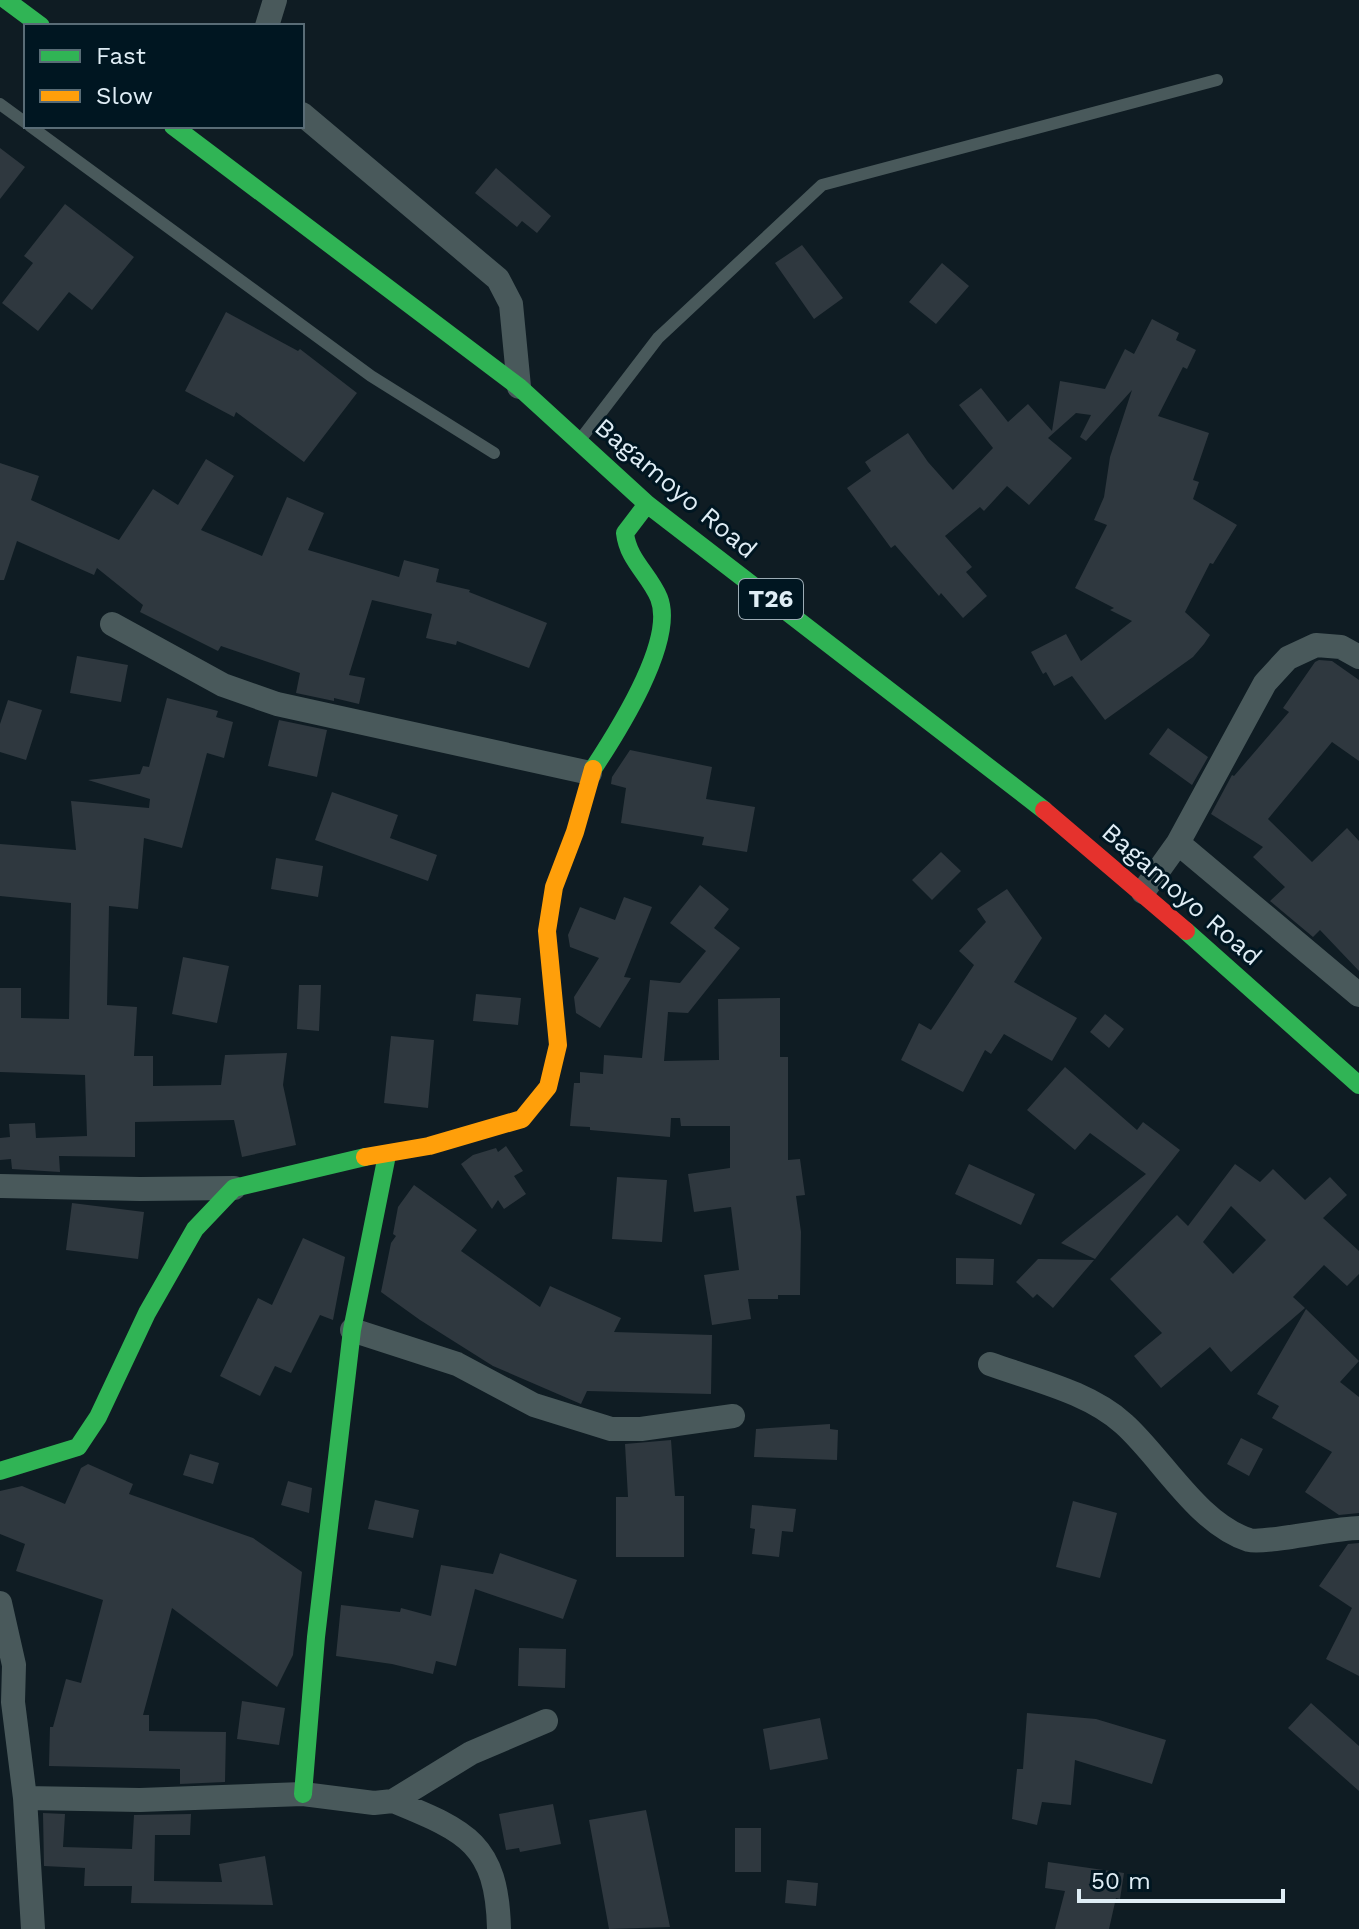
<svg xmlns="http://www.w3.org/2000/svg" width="1359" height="1929" font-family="'Work Sans',sans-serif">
<rect width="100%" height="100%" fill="#0f1c23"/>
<!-- building -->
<path fill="#2f383f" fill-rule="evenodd" d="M0,148L25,167L0,199Z
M496,168L551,216L537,233L522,221L517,227L475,193Z
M65,204L134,257L92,310L69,292L38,331L2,303L33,263L24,256Z
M802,245L843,298L814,319L775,263Z
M942,263L969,286L936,324L909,302Z
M226,312L298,351L300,349L357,393L304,462L236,412L234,417L185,391Z
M1152,319L1179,333L1176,340L1196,350L1187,369L1183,367L1158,416L1209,433L1193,480L1199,482L1193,499L1237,525L1213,564L1210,563L1185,612L1210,635L1204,644L1193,657L1105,720L1072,676L1054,686L1046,672L1043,674L1031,652L1066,634L1081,661L1132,621L1110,610L1114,608L1075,588L1107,525L1094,520L1104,497L1110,457L1132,390L1086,441L1080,437L1091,415L1076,413L1048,438L1072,458L1029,505L1007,486L984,511L980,507L945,536L972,567L966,572L987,596L963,618L941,593L939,596L895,545L891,548L847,488L871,471L865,462L908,433L928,462L953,490L993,448L959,405L981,388L1008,422L1028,404L1052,431L1060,381L1105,389L1125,349L1134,354Z
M206,459L234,476L201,530L262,556L287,497L324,513L308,550L399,577L404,560L439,569L436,582L470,590L469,592L547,623L529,668L457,641L456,645L426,638L432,614L372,600L349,675L365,678L359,704L334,698V701L296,693L300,673L221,646L218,651L140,612L143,605L97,568L94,575L17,541L4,580H0V463L39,476L31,500L119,540L153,489L178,505Z
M77,656L128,665L121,702L70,693Z
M1319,660L1332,661L1359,680V761L1332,742L1268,819L1312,862L1347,828L1359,841V971L1320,930L1313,937L1270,901L1285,887L1253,857L1263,847L1211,814L1232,775L1234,776L1289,712L1283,708L1315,662Z
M167,698L218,711L216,717L233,722L224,758L207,753L182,848L144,838L138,909L109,906L107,1005L137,1007L134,1056H153V1086L221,1085L225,1055L287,1053L283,1085L296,1145L242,1157L234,1120L135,1122V1157L59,1156L60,1172L12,1169L11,1159L0,1160V1138L10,1137L9,1124L35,1123L36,1138L87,1136L85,1075L0,1072V988H21V1018L69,1019L71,903L0,896V844L76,850L71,801L149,808L150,799L88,780L140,774L143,766L149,767Z
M8,700L42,710L26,760L0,752V724Z
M279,720L327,730L317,777L268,766Z
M1168,728L1208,757L1192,785L1149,754Z
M630,750L712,767L706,799L755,807L747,852L702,845L704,837L621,823L626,788L611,784L612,777Z
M332,792L398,815L390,838L437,855L428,881L315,840Z
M941,852L961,871L932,900L912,880Z
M276,858L323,866L318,897L271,889Z
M700,885L729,909L714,928L740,948L688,1013L668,1012L664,1061L719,1060L718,999L780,998V1057H788V1160L800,1159L805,1195L796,1196L801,1232L800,1295H778V1299H748L751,1319L712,1325L704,1275L739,1270L731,1207L694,1212L688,1174L730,1168V1126H681L680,1118H671L670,1137L590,1130V1127L570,1126L574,1083H580V1072L603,1074L604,1055L642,1058L650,980L680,983L706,951L670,923Z
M1007,889L1042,938L1014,982L1077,1018L1052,1061L1004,1034L991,1054L985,1050L963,1092L901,1060L919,1023L931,1030L974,965L959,951L986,922L977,909Z
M624,897L652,907L624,977L631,978L600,1028L576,1013L574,997L599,958L570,947L568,935L580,907L615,920Z
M183,957L229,966L217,1023L172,1014Z
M299,985H321L319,1031L297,1029Z
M476,994L521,998L518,1025L473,1021Z
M1105,1014L1124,1029L1109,1048L1090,1032Z
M391,1036L434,1040L428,1108L384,1103Z
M1065,1067L1137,1130L1143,1122L1180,1150L1095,1259L1061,1243L1146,1174L1090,1133L1075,1150L1027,1110Z
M506,1146L523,1171L514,1176L526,1194L504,1209L498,1200L492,1209L461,1164L473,1155L496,1148L498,1152Z
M969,1164L1035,1194L1021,1225L955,1194Z
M1235,1164L1260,1182L1273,1169L1305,1200L1330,1177L1347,1195L1323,1218L1359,1251V1274L1347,1286L1324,1265L1293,1297L1305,1308L1231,1372L1210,1347L1161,1388L1134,1356L1162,1333L1110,1279L1177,1215L1188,1226ZM1231,1206L1266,1240L1233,1274L1203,1242Z
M617,1177L667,1180L662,1242L612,1239Z
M414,1185L477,1230L461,1251L540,1307L550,1286L621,1318L614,1332L712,1335L711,1394L587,1391L581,1404L493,1366L420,1320L381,1292L391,1243L396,1236L393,1234L398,1207Z
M72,1203L144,1212L138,1259L66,1250Z
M303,1238L345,1257L333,1320L320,1315L291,1373L275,1366L260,1396L220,1376L258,1298L272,1305Z
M956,1258L994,1259L993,1285L956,1284Z
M1038,1259H1042L1094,1260L1053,1308L1037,1294L1033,1298L1016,1282Z
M1306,1309L1359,1361L1340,1382L1359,1397V1513L1339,1515L1305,1492L1332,1452L1272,1418L1279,1406L1257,1394Z
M830,1424V1429L838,1430L837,1460L754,1457L756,1429Z
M1241,1438L1263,1449L1249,1476L1227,1464Z
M671,1440L675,1496H684V1557H616V1497H628L625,1444Z
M190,1454L219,1463L213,1484L183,1475Z
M88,1464L133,1484L129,1494L253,1538L302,1572L293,1655L277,1687L172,1608L143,1715H149V1731L226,1732L225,1782L180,1784V1769L49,1766L50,1727H53L66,1679L81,1683L103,1600L16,1571L25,1544L0,1534V1491L22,1486L65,1504L81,1468Z
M288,1481L312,1488L309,1513L281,1505Z
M375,1500L419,1510L413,1538L368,1529Z
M1073,1501L1117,1513L1100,1578L1056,1567Z
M752,1505L796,1509L793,1532L782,1531L779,1557L752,1554L755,1529L750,1528Z
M1359,1543V1676L1326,1659L1352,1608L1319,1586L1348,1544Z
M500,1553L577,1580L563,1619L475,1589L456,1666L436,1661L433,1674L392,1664L336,1656L341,1605L400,1612L401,1608L431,1616L441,1565L493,1574Z
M519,1648L566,1649L565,1688L518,1686Z
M242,1701L285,1708L279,1745L237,1739Z
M1311,1703L1359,1746V1791L1288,1728Z
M1027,1713L1096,1719L1166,1740L1152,1784L1075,1760L1071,1805L1042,1802L1037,1825L1012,1819L1017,1769H1023Z
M820,1718L828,1759L770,1770L763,1729Z
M553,1804L561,1844L520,1852L519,1848L506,1850L499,1814Z
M646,1810L670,1927L609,1929L589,1820Z
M43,1813L65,1814L63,1847L132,1849L134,1815L191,1814L190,1835H155L154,1881L222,1882L219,1864L265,1856L273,1905L131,1903L132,1886H84L85,1868L44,1866Z
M735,1828H761V1872H735Z
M1048,1862L1124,1873L1120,1899L1116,1898L1109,1929H1055L1065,1891L1045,1888Z
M787,1880L818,1883L816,1906L785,1903Z"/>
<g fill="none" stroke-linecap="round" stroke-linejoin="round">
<!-- lane -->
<path stroke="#49595b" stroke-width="12" d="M0,104L26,123
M30,126L371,376L494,453
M583,436L658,338L822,185L1217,80"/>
<!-- street -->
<path stroke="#49595b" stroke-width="24" d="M267,26L275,0
M302,114L498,279L511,304L519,387
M112,624L223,685L277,704L590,773
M1178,843L1359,995
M1143,892L1178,843L1265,683L1288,658L1316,645L1341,647L1359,657
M0,1186L140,1189L234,1188
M352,1330L457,1364L534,1405L611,1429H641L733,1416
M990,1364C1034,1380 1089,1392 1124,1424C1162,1458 1198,1524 1249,1540C1264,1544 1335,1528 1359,1528
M0,1603L14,1665L13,1702L25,1798L33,1929
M25,1798L140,1800L303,1794L374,1803L393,1801L471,1753L546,1721
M393,1801C466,1831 497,1843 499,1929"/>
<!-- fast -->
<path stroke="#30b455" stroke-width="18" d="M6,0L41,26
M173,126L519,387L647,504L1044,810
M593,769C616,734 676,641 659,598C649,574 628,560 625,533L647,504
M1186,931L1359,1085
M0,1471L78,1447L98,1417L147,1313L195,1229L234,1188L365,1157
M303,1794L316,1637L352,1330L387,1155"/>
<!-- slow -->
<path stroke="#ff9f0a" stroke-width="18" d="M365,1157L429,1146L522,1119L548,1087L558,1045L547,931L554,887L575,832L593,769"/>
<!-- jam -->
<path stroke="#e5322d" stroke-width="18" d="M1044,810L1186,931"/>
</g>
<g text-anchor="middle" stroke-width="6" stroke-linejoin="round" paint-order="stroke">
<!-- shield labels -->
<rect fill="#001621" stroke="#9cacb5" stroke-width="2" x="739" y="579" width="64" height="40" rx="6"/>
<g font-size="24" font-weight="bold" fill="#dfedf5">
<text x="771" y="607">T26</text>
</g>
<!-- street labels -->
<g font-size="26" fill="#dfedf5" stroke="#001621">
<text transform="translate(676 488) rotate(40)" y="9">Bagamoyo Road</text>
<text transform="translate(1182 894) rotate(41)" y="9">Bagamoyo Road</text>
</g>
</g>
<!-- legend -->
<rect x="24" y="24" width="280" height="104" fill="#001621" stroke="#596c76" stroke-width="2"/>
<rect x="40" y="50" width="40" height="12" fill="#30b455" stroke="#596c76" stroke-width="2"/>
<text x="96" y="64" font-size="24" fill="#dfedf5">Fast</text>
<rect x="40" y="90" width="40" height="12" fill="#ff9f0a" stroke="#596c76" stroke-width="2"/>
<text x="96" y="104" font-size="24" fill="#dfedf5">Slow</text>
<!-- scale -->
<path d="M1079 1889v12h204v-12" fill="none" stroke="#dfedf5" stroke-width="4"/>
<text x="1091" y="1889" font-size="24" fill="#dfedf5" stroke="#001621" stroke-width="6" paint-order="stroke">50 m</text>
</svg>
